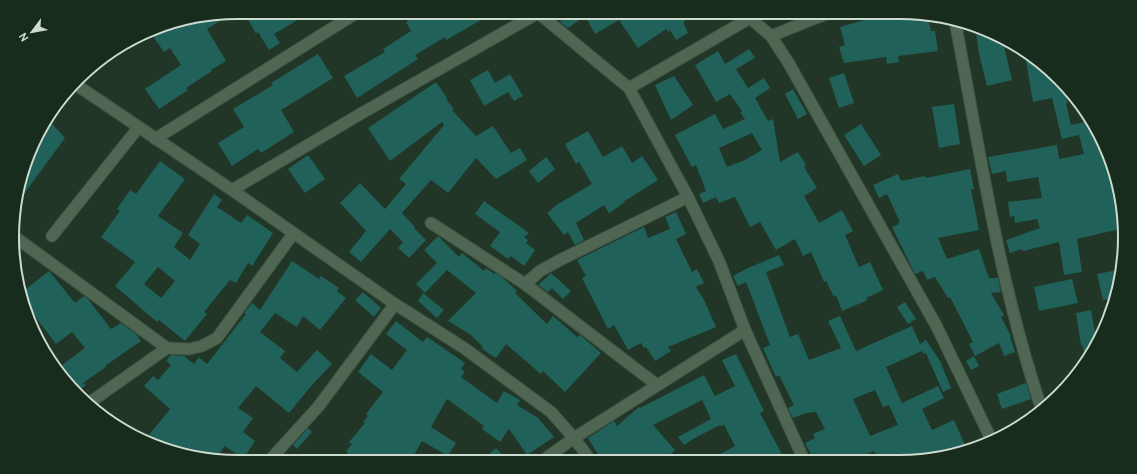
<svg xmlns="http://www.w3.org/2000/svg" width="1137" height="474" font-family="Overpass,sans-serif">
<rect width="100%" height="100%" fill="#213626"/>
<!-- building -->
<path fill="#206159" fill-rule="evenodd" d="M244,12H297L301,18L274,34L280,43L269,50L258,32L256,34Z
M415,12H495L446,40L445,37L415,55L418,59L357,98L344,76L385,52L383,49L411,31L406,22L417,16Z
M571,12H679L685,21L683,22L688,33L676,40L670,30L668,32L666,29L638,48L619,20L595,34L585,16L568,28L560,22Z
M862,12H900L928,17L931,31H935L938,51L898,56L899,62L887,64L886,57L844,63L839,47L845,45L840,27L864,20Z
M232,13L207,29L226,61L211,70L212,71L186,88L188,90L159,109L145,89L181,65L170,48L164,52L150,32L164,24Z
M975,25L1003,42L1012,80L987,86L979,54Z
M749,49L755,58L736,69L748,88L764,78L770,88L755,98L768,121L773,119L780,162L798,152L806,165L804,167L817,188L804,196L819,223L842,210L853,231L845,235L859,267L870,262L883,290L866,298L868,300L842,311L836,295L834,297L826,281L824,282L811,252L803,256L795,239L776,250L760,222L750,227L735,197L719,203L716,197L703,203L699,194L706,191L696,165L692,167L675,135L715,114L723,129L745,119L740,112L742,111L730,94L716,102L695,65L718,51L725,64ZM752,133L762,150L745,160L727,167L719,148Z
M318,54L333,78L281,110L294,132L261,153L258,149L232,166L218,143L244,127L233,109L273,85L271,83Z
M1025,55L1048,68L1065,90L1068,103H1066L1071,125L1089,121L1102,137L1124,222V228L1077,239L1082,272L1064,275L1059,242L1023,251L1022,249L1010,253L1006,240L1040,228L1037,219L1015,223L1014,216L1010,217L1008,202L1042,198L1038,177L1007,182L1006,171L992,174L988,157L1057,145L1059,159L1084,154L1079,135L1062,139L1052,98L1033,102Z
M488,70L495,83L510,74L523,96L514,101L508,92L484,106L470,80Z
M844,73L854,103L839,108L829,78Z
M674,76L693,105L671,120L655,85Z
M436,82L447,98L446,99L454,109L452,110L476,136L493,126L511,153L520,148L527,160L496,179L476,158L448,193L431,180L402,213L415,227L414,228L426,240L409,258L398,248L403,242L390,229L361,262L349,252L366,231L340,203L360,183L385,209L406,184L399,179L444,125L442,122L390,161L368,128Z
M793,89L807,114L798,119L785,94Z
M954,104L960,144L939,148L932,107Z
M47,118L65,138L18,202L16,201L42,125Z
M861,124L881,155L864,166L844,135Z
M588,131L603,157L622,146L632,163L642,156L658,180L623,202L624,203L609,213L604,205L576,223L584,240L575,245L568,232L564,235L547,213L558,204L592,184L579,162L576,164L565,144Z
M308,155L325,179L305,193L288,169Z
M546,157L555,169L538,183L529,171Z
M160,161L185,179L158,216L183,233L174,247L190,260L200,244L188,235L214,194L222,200L217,207L241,223L247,215L273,233L252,266L248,263L236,283L230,280L204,312L207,314L185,341L159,320L157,322L115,286L135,262L101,237L120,211L117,209L130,190L136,194ZM158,267L175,281L161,298L144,284Z
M970,169L974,189H971L979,230L938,238L947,259L979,249L989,278H998L1001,292L991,293L1004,315L1001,317L1011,336L1010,337L1015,352L1004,356L999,343L975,356L969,344L973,342L950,297L948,298L935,277L927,280L923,271L915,274L892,227L899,224L898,222H900L887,194L879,198L873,185L898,174L901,181L925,176L926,178Z
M484,201L529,233L524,237L528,240L526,243L535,250L524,266L511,256L508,259L490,246L500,232L475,214Z
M676,212L686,234L676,239L692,272L697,269L704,283L696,287L704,300L716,327L668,347L671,351L655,361L646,347L644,348L641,343L628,350L614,325L608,329L582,278L586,276L577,260L644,227L648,238L670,229L665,217Z
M438,236L459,257L462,253L484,271L486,268L494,274L495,273L502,277L517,291L515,293L547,324L553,316L577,337L580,335L601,353L565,392L543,371L541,374L506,344L496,358L482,349L483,347L471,335L448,321L476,293L447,270L425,293L416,284L437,263L424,250Z
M779,255L784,265L766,272L790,337L798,334L809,360L841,348L828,321L840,316L856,351L912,326L920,344L926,340L940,361L951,388L943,392L926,353L924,354L922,351L886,367L902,403L938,386L944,398L922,409L932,430L954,420L967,450L930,460H878L874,451L852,460H822L820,455L813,458L805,443L815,438L813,434L825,429L816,412L806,413L793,418L788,408L794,405L779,375L776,377L763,348L770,345L746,282L738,286L733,276L746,269ZM875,390L883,407L889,405L898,425L870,436L853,399Z
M292,261L319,279L321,276L339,288L337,291L346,298L320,330L303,316L297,327L275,313L260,332L285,351L280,358L297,372L317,350L332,364L312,385L289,413L256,386L238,408L253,418L243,432L255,441L243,459L225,446L216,458L169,451L149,435L170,409L144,386L153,376L158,380L171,365L166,361L171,355L184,356L194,364L199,357L207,364L246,314L244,313L252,303L260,310Z
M1118,270L1115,298L1103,300L1097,274Z
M49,271L75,303L84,296L88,299L111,329L121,323L136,334L141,341L105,366L106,367L83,383L86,385L78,391L58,368L85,348L72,332L56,344L34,315L30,318L21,293Z
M551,273L571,291L563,299L552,288L548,292L538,285Z
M1072,279L1078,303L1039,311L1034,287Z
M363,292L381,308L374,317L355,300Z
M423,293L444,310L437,318L418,301Z
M905,302L916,319L908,324L897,307Z
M1091,310L1097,343L1087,362L1082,345H1081L1076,313Z
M396,321L423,342L427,337L465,363L461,369L465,372L461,377L497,403L504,391L520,400L517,405L538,418L554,437L527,455L509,429L500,442L482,429L484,426L447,399L431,427L456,443L448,456L422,441L410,462H340L348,452L346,451L352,444L349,442L365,423L363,422L368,416L366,414L383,392L358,372L371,354L392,370L407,350L386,334Z
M736,354L764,411L760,413L785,460L707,461L735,446L724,425L721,426L720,425L693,439L684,445L678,437L711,419L702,400L653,425L675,450L663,461H602L588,438L614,421L617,426L639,407L640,408L704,375L715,396L735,386L722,360Z
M974,356L979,366L971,370L966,361Z
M1026,383L1031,399L1002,409L997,394Z
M308,428L312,432L297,449L293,445Z
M496,448L508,461H481Z"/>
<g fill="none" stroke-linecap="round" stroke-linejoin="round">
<!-- minor casing -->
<g stroke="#405344" stroke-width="13">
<path id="minor" d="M537,12L629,88L688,197L719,261L745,330L804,460
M746,12L750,18L771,36L788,62L937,327L992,441
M955,21C980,151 999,284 1042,410
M771,36L831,12
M75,84L232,190L395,304L464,348L551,412L574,438L591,461
M629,88L750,18
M155,139L358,12
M232,190L362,113L538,13
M431,223L525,284L657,385
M52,236L138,128
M15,237L167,348L189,349L202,346L217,338L293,234
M525,284L540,271L560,260L688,197
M89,403L167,348
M542,461L574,438L745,330
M268,462L318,407L395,304"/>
</g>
<!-- minor -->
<use href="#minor" stroke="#4f6653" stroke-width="11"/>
</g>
<!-- crop -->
<path d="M0 0H1137V474H0ZM237 19H900A218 218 0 0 1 1118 237V237A218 218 0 0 1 900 455H237A218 218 0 0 1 19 237V237A218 218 0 0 1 237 19Z" fill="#172c1c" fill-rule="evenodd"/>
<path fill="none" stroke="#cedbd0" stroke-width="2" d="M237 19H900A218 218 0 0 1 1118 237V237A218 218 0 0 1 900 455H237A218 218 0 0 1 19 237V237A218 218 0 0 1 237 19Z"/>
<!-- north arrow -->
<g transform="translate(32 32) rotate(238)" stroke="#172c1c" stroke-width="3" paint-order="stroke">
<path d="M0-3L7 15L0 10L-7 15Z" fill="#cedbd0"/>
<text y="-6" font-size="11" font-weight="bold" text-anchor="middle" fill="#cedbd0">N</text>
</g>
</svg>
